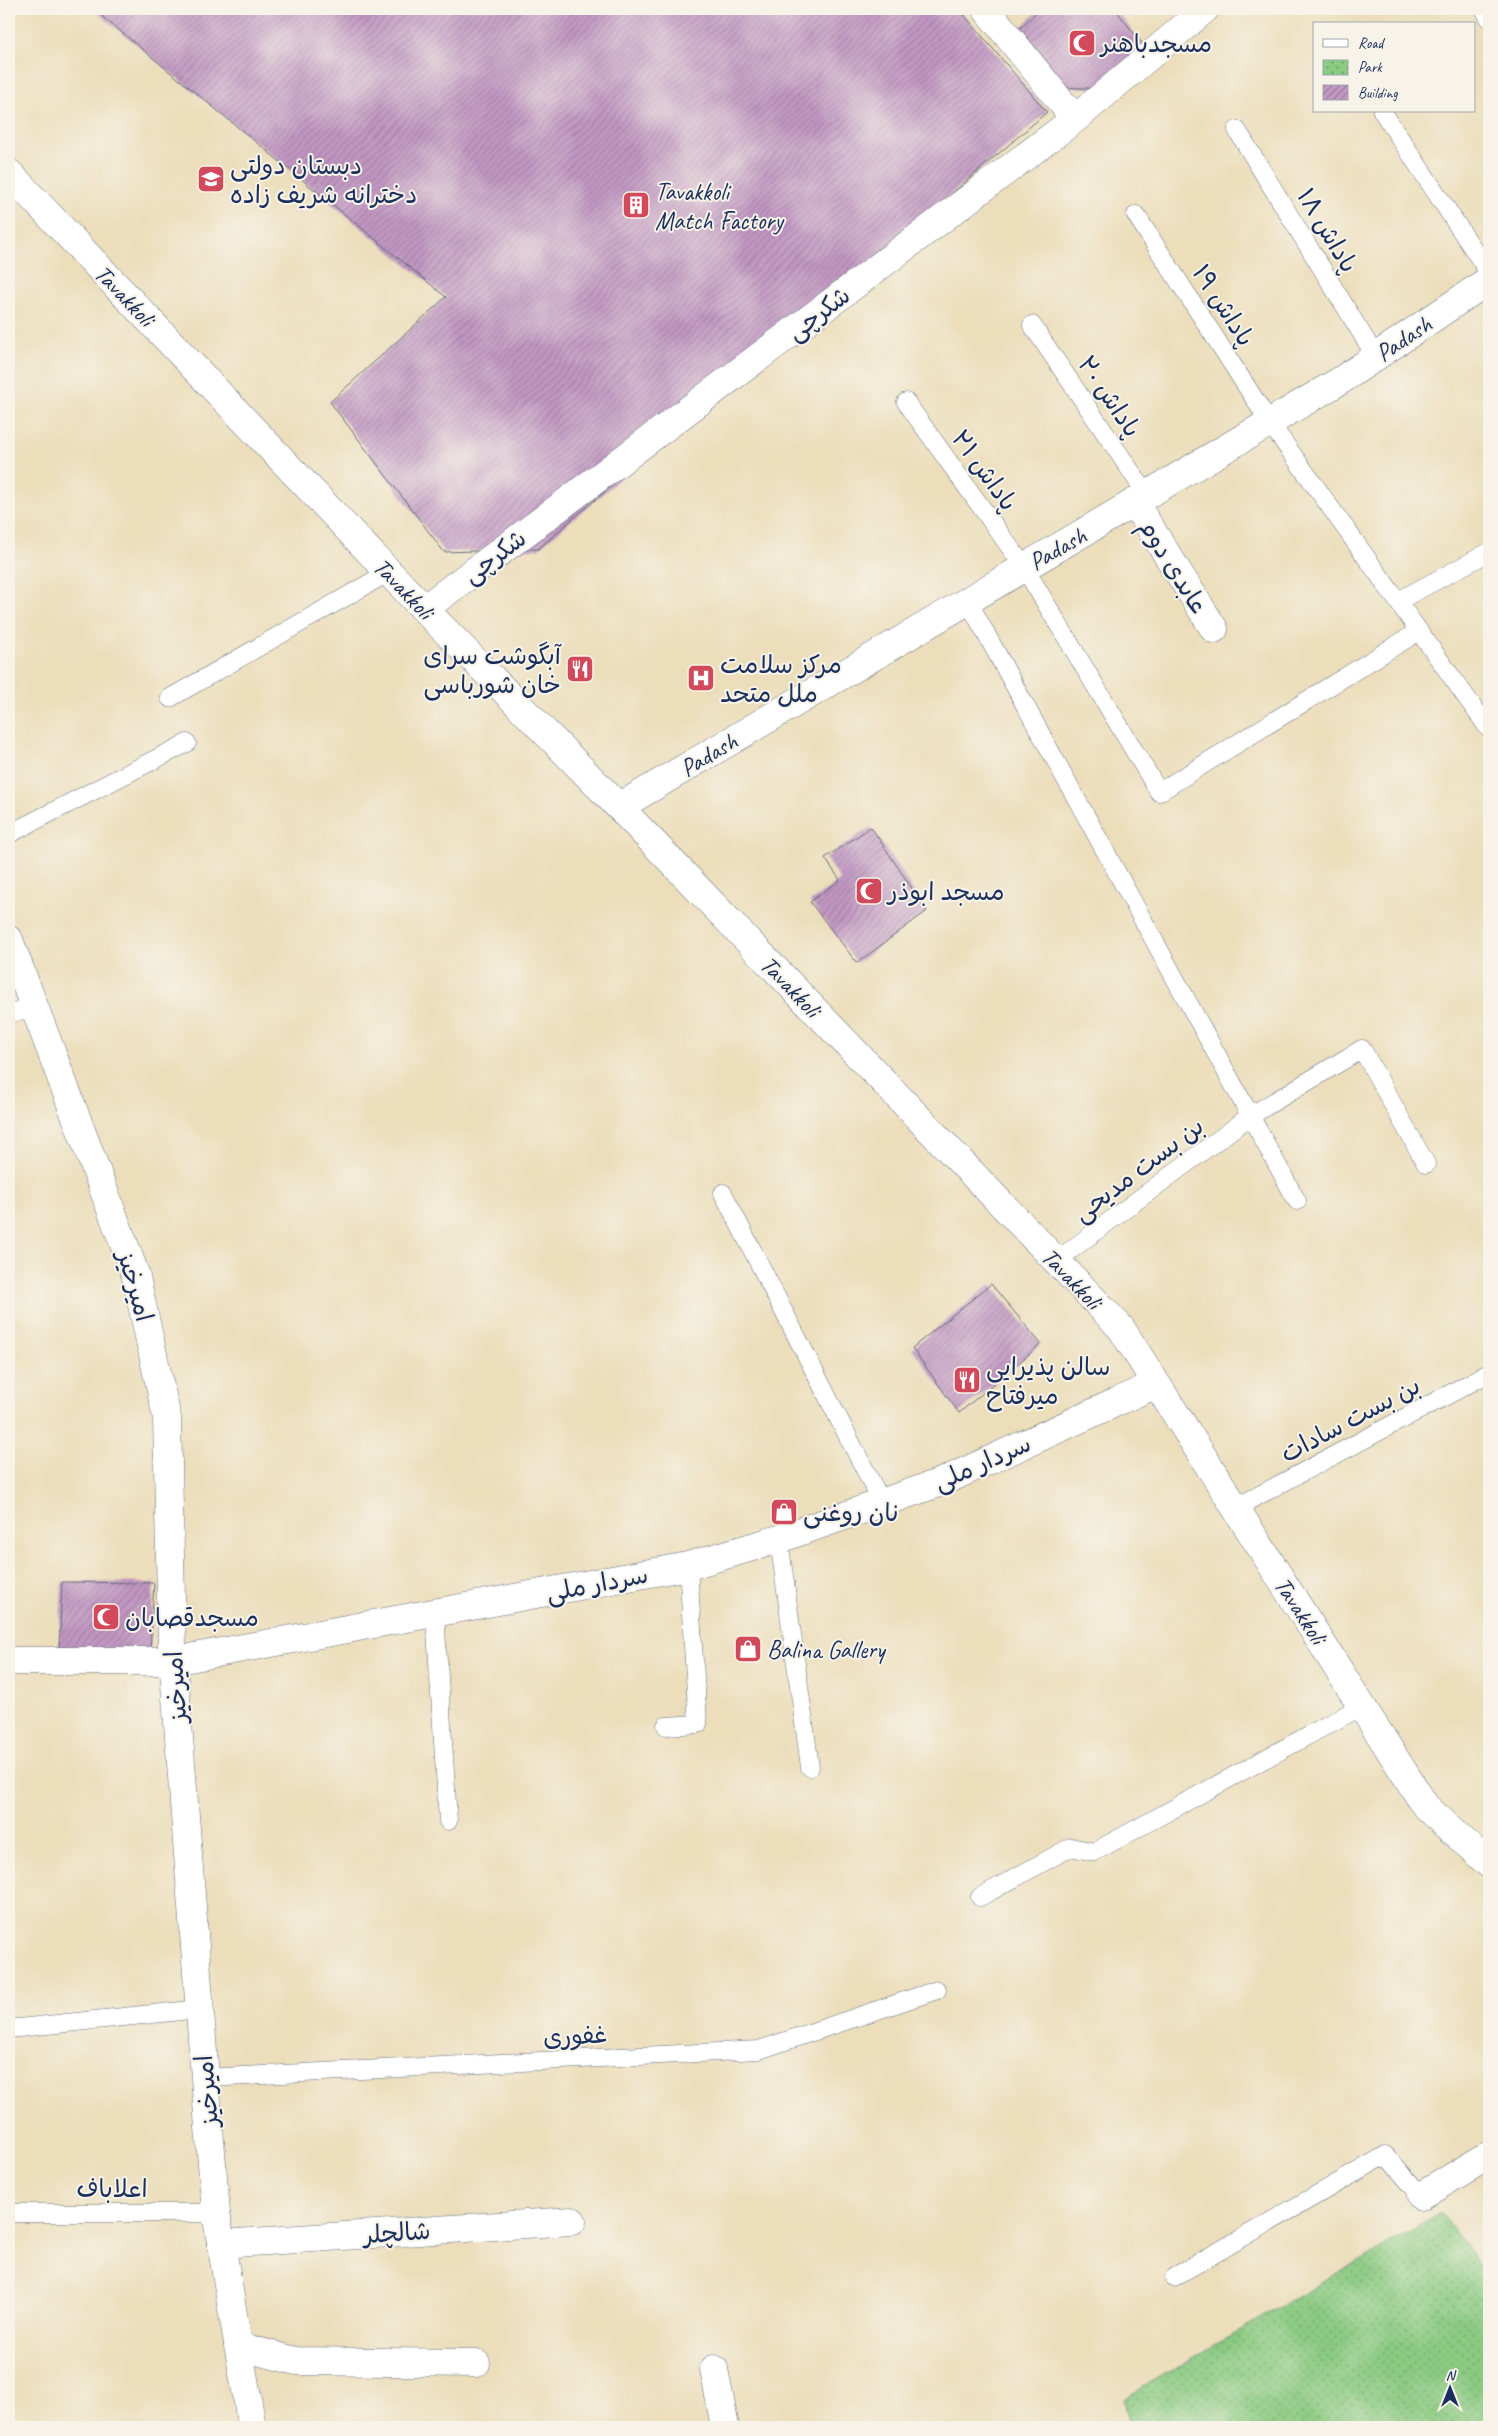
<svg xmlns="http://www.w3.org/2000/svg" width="1498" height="2436" font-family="Caveat,'Playpen Sans Arabic',sans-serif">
<defs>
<pattern id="park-dots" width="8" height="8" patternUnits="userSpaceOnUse" patternTransform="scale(1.25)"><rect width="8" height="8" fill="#8aca81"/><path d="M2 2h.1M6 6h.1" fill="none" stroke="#70a46d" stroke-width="1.8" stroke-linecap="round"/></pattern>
<pattern id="building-hatch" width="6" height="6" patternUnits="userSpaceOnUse" patternTransform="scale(1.25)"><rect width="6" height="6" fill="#c298c3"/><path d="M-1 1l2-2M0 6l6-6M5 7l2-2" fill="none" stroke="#9d7ca2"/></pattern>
</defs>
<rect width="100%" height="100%" fill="#f7f3e8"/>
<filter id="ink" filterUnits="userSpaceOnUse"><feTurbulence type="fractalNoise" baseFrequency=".02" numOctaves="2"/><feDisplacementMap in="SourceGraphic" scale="10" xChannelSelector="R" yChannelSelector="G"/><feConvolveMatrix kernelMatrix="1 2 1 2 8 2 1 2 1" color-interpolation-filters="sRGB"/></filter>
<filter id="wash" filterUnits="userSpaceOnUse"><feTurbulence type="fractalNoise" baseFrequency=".0096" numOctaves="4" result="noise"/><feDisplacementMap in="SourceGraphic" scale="20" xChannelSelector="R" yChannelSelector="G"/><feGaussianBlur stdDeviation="1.12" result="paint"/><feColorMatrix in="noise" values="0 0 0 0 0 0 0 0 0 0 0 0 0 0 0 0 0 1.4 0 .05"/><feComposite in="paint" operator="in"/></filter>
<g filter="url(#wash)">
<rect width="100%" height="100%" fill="#ecdebb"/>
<!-- park -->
<path fill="url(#park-dots)" stroke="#527c70" d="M1441,2213L1489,2278V2427H1130L1124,2398Z"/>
<g id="blocks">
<!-- building -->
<path fill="url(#building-hatch)" d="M93,9H959L1047,112L538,549L444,552L330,402L446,297Z
M1040,9H1115L1149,52L1106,89L1056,87L1014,34Z
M871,827L927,911L857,963L810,902L840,880L825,858Z
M991,1284L1041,1344L959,1413L912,1348Z
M62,1582L154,1583L150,1651H59Z"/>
</g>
</g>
<g filter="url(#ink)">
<use href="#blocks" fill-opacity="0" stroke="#646c7f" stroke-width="1"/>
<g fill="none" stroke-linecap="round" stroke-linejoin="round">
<!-- lane casing -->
<g stroke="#646c7f" stroke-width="19">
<path id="lane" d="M1484,9L1489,18
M1382,111L1489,273
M1237,130L1376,357
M1136,215L1270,423L1489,729
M1032,325L1147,495
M906,402L1024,567L1159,792L1419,631
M968,601L1297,1201
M1398,601L1489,552
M170,698L389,572
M9,834L187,743
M9,1014L33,1007
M723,1193L882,1503
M1056,1261L1250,1116L1362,1049L1426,1164
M1235,1508L1489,1373
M779,1539L810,1767
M435,1613L448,1821
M666,1726L698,1724L688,1566
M980,1897L1071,1847L1094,1852L1362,1706
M9,2029L200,2009
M205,2078L759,2050L937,1990
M9,2213H216
M1174,2277L1386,2155L1421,2196"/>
</g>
<!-- street casing -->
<g stroke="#646c7f" stroke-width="29">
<path id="street" d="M986,9L1075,119
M1134,502L1214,629
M424,609L1075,119L1205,9
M1421,2196L1489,2155
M221,2244L572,2221
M238,2346L296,2361L476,2363
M714,2369L725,2427"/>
</g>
<!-- secondary casing -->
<g stroke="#646c7f" stroke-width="29">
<path id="secondary" d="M9,173L424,609L619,807L1121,1328L1426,1807L1489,1864
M619,807L1343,379L1489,280
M9,940L135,1273L167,1418L172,1645L205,2078L216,2213L252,2427
M9,1661H173L688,1566L779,1539L944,1481L1156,1384"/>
</g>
<!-- lane -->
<use href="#lane" stroke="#fff" stroke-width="18"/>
<!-- street -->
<use href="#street" stroke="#fff" stroke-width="28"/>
<!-- secondary -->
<use href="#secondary" stroke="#fff" stroke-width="28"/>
</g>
</g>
<!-- icons -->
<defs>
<g id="mosque-square" transform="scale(1.4375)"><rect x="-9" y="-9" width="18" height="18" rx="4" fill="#d1495b" stroke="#f7f3e8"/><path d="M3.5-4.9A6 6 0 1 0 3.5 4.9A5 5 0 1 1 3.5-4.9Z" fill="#fff"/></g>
<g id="school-square" transform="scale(1.4375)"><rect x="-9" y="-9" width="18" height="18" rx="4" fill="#d1495b" stroke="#f7f3e8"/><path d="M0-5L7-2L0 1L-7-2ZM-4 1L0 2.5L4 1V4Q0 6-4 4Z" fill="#fff"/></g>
<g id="building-square" transform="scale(1.4375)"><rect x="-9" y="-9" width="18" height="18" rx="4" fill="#d1495b" stroke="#f7f3e8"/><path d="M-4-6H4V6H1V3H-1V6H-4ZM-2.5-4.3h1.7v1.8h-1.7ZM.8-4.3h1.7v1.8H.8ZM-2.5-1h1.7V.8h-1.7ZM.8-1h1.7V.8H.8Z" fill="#fff"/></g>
<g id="restaurant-square" transform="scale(1.4375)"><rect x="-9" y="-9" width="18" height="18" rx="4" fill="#d1495b" stroke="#f7f3e8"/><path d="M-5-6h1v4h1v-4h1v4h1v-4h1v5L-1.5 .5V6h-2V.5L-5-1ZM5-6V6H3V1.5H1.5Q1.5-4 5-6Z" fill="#fff"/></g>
<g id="hospital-square" transform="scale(1.4375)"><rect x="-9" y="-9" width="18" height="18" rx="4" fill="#d1495b" stroke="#f7f3e8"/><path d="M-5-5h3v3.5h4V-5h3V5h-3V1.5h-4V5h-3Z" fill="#fff"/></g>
<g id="shop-square" transform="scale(1.4375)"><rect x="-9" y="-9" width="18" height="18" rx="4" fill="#d1495b" stroke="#f7f3e8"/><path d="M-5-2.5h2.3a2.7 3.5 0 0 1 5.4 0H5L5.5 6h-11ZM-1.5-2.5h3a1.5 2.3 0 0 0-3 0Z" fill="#fff"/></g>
</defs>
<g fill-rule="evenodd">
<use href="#mosque-square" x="1082" y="43"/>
<use href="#school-square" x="211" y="179"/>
<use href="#building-square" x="636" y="205"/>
<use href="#restaurant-square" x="580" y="669"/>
<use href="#hospital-square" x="701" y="678"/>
<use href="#mosque-square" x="869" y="891"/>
<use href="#restaurant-square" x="967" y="1380"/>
<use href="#shop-square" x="784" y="1512"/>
<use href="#mosque-square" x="106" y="1617"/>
<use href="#shop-square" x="748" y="1649"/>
</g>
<g text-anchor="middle" stroke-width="4" stroke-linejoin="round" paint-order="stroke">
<!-- poi labels -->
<g font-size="25" fill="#1b2f5e" stroke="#f7f3e8" text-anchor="start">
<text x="1101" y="52">مسجدباهنر</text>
<text x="230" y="174">دبستان دولتی<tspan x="230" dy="29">دخترانه شریف زاده</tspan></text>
<text x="655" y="200">Tavakkoli<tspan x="655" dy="29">Match Factory</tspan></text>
<text x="561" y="664" text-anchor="end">آبگوشت سرای<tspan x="561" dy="29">خان شورباسی</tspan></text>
<text x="720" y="673">مرکز سلامت<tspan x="720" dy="29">ملل متحد</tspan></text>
<text x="888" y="900">مسجد ابوذر</text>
<text x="986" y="1375">سالن پذیرایی<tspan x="986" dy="29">میرفتاح</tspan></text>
<text x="803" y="1521">نان روغنی</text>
<text x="125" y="1626">مسجدقصابان</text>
<text x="767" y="1658">Balina Gallery</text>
</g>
<!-- street labels -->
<g font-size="25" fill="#1b2f5e" stroke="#f7f3e8">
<text transform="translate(1328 230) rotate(59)" y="9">پاداش ۱۸</text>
<text transform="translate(125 295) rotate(46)" y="9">Tavakkoli</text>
<text transform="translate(1224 305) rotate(57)" y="9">پاداش ۱۹</text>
<text transform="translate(818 313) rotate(-37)" y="9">شکرچی</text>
<text transform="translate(1403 338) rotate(-34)" y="9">Padash</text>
<text transform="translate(1110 396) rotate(56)" y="9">پاداش ۲۰</text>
<text transform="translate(985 470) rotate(54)" y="9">پاداش ۲۱</text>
<text transform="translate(1057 548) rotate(-30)" y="9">Padash</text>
<text transform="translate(494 556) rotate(-37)" y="9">شکرچی</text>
<text transform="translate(1174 566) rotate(58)" y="9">عابدی دوم</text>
<text transform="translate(404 588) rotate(46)" y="9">Tavakkoli</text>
<text transform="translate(708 754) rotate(-31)" y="9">Padash</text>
<text transform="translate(791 986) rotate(46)" y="9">Tavakkoli</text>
<text transform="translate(1138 1169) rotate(-37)" y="9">بن بست مدیحی</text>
<text transform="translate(1072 1278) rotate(46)" y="9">Tavakkoli</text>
<text transform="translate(136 1286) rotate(74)" y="9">امیرخیز</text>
<text transform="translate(1350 1419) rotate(-28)" y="9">بن بست سادات</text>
<text transform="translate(982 1462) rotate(-24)" y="9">سردار ملی</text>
<text transform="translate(597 1583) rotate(-11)" y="9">سردار ملی</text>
<text transform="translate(1301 1610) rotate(57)" y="9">Tavakkoli</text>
<text transform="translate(175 1687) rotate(-94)" y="9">امیرخیز</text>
<text transform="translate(575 2035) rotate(-3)" y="9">غفوری</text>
<text transform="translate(206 2091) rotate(-95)" y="9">امیرخیز</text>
<text x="112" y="2197">اعلاباف</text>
<text transform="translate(397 2232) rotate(-4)" y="9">شالچلر</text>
</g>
</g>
<!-- margin -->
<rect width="1498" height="2436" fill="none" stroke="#f7f3e8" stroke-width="30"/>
<!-- legend -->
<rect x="1313" y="22" width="162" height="90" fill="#f7f3e8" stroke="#9fa5b1"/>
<rect x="1323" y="39" width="25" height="8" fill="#ffffff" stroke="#9fa5b1"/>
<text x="1358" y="48" font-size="15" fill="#1b2f5e">Road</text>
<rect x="1323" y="60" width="25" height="15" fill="url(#park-dots)" stroke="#9fa5b1"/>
<text x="1358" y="72" font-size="15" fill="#1b2f5e">Park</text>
<rect x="1323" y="85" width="25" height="15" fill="url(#building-hatch)" stroke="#9fa5b1"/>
<text x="1358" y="98" font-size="15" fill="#1b2f5e">Building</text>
<!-- north arrow -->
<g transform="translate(1450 2388)" stroke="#f7f3e8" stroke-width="4" paint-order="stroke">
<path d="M0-4L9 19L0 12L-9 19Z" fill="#1b2f5e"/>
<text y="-8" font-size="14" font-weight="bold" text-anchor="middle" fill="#1b2f5e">N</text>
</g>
</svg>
